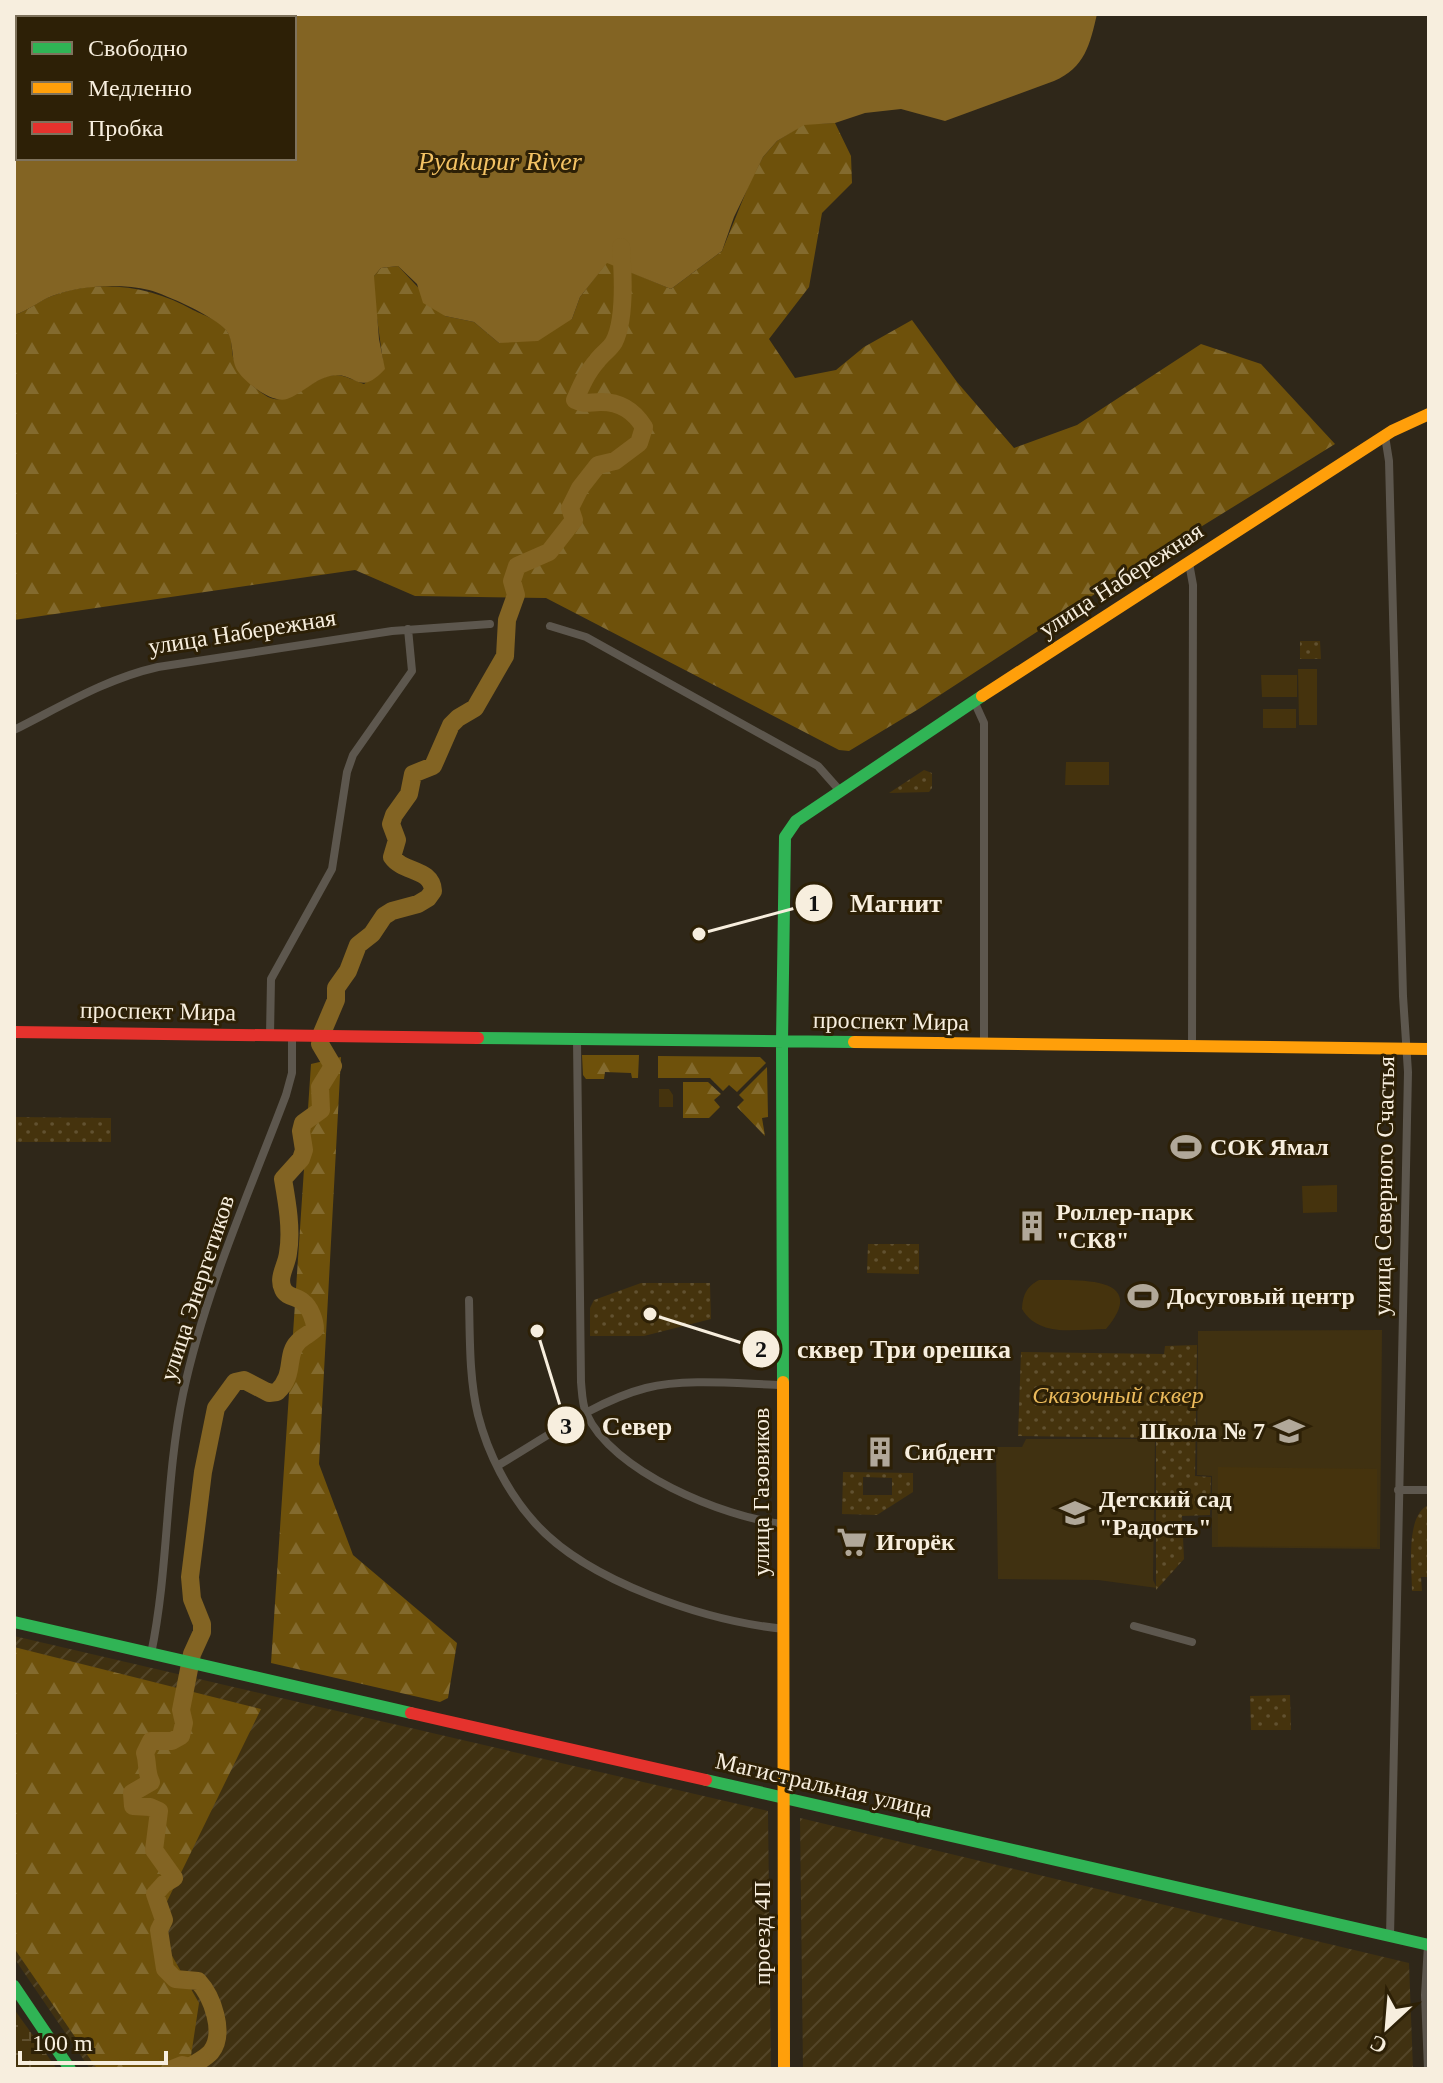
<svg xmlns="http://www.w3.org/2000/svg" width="1443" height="2083" font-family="Georgia,serif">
<defs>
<pattern id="industrial-furrows" width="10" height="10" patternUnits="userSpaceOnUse" patternTransform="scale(2)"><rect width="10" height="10" fill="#403111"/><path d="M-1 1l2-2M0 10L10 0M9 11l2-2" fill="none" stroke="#534528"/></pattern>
<pattern id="forest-firs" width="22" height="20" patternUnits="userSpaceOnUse" patternTransform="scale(2)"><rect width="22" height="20" fill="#6e510b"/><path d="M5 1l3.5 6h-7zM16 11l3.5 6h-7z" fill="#836a2e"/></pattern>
<pattern id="wetland-marsh" width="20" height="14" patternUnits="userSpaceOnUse" patternTransform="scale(2)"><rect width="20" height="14" fill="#45330d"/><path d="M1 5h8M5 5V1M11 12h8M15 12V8" fill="none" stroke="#615130"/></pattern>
<pattern id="park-dots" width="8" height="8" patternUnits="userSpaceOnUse" patternTransform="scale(2)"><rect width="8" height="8" fill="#45330d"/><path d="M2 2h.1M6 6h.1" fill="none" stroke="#615130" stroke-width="1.8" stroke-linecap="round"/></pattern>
</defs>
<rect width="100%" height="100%" fill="#2f2719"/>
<!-- built -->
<path fill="#403111" d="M1382,1330L1380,1549L1212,1547V1476L1197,1475L1198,1331Z
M1026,1439H1155L1153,1580L1157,1588L1098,1580L998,1579L996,1447H1022Z"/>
<!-- industrial -->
<path fill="url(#industrial-furrows)" d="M14,1636L768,1811L771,2069H90L14,1958Z
M800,1818L1409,1963L1413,2069H803Z"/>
<!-- grass -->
<path fill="#45330d" d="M1298,669H1317V725H1299Z
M1261,675H1297V697H1262Z
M1263,709H1296V728H1263Z
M1066,762H1109V785H1065Z
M659,1089H669L673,1095V1107H659Z
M1337,1185V1212L1303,1213L1302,1186Z
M1039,1280C1071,1281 1153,1273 1106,1329C1076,1329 1039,1338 1022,1309C1023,1295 1026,1287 1039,1280Z
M1218,1467L1377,1469V1547L1218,1546Z"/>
<!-- forest -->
<path fill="url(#forest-firs)" d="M14,14H264L263,18H18V104L14,105Z
M835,123L851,156L852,183L822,213L809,287L769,339L795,378L836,370L864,347L912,320L957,382L1014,448L1077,425L1201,344L1261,364L1335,444L1144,562L917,710L849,751L839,750L546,598L415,596L355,570L14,620V315C28,311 38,301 52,296C97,278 152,286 193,310C205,316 222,321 228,333C233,340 231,349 233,357C238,373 254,389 268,397C292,408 311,376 335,375C345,375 355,381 364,384L384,369L374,296V276L381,268L398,266L445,316L474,322L499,343L572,319L580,297L607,262L671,289L722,251L750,182L763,157L777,141L804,124Z
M582,1055H639L638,1078H632L631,1073L605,1072L604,1079H586L583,1075Z
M658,1056L760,1057L766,1063L737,1092L729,1085L723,1091L710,1078H658Z
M341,1057L319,1464L353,1555L457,1643L448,1698L440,1702L271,1663L311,1064Z
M767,1067L768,1117L762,1118L765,1136L737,1107L744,1100L739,1095Z
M683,1082H708L721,1094L714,1100L720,1107L709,1118H683Z
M14,1647L261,1709L155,1926L199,2003L189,2069H97L14,1948Z"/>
<!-- wetland -->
<path fill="url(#wetland-marsh)" d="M14,2009L57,2069H14Z"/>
<!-- park -->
<path fill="url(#park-dots)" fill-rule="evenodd" d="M1300,641H1320L1321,659H1300Z
M924,770L932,773V788L929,792L889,793Z
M14,1117L111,1118V1142H14Z
M868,1244H919V1274L867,1273Z
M641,1283H710L711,1319L644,1336H590V1308L594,1300Z
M1197,1345L1195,1476L1211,1477L1210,1515L1182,1516L1184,1559L1156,1590V1438L1018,1436L1021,1352L1164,1354L1165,1346Z
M843,1472L913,1473V1492L877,1515L842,1514ZM863,1477L892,1478V1495H863Z
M1429,1505V1577H1421L1422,1591H1412C1412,1569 1405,1514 1429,1505Z
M1290,1695L1291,1730H1251L1250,1696Z"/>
<!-- water -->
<path fill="#836423" d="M264,14H1097C1090,44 1085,68 1054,81L945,121L901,109L865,113L835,123L804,125L777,141L763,157L734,217L722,251L671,289L607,263L580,297L572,319L538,341L499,343L474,322L445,316L423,303L417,284L398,266L381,268L374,276L379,339L385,369C357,399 357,370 330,376C313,380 302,394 287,399C273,404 244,382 237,370C230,357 235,340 225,329C213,316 167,295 149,290C121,283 80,285 52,296C39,301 28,311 14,315V105L18,104V158H294V18H263Z"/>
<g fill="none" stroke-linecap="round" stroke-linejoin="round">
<!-- river -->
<path stroke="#836423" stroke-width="18" d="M172,2069L182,2065L190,2067C197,2062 206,2058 211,2052C226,2033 212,1996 198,1981L175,1979L165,1969L159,1930L164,1920L155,1894L164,1884L174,1878L154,1850L159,1811L150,1807L133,1806L132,1793L151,1782C146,1773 148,1763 145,1753L151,1741H172L181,1736L184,1723L181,1710L192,1654L202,1632V1624L192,1599L190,1577L203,1472L216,1408L235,1382L244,1380L269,1393L277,1392C296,1374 285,1355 298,1342C302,1337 310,1334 315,1329C315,1321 310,1307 303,1302C297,1296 287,1298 283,1289C277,1277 287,1265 288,1253C292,1230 287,1202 283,1179L301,1159L304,1150L301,1131L303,1123L321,1110L320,1087L333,1066L320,1044L322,1033L336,1000V988L348,971L358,945L372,934L384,916L392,911L418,904L428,898L433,891C432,868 403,873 392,857L397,840L391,824L394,815L409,794L413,774L433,766L451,725L458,718L475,708L505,656L507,620L516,595L512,581L517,566L549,552L574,520L570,508L580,488L598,465L615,461L639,443L644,427C634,411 621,402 601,402C590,402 585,405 575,400C581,386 587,372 597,361C602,354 610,349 614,342C626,319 623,272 621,247"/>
<!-- street -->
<path stroke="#5d574e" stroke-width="8" d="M1385,436L1389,461L1403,996L1408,1072L1390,1937
M1189,563L1193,585L1192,1047
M550,626L586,637L818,766L841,792
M974,701L984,723V1044
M14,730C62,706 105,679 158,667L392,631L490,624
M270,1035L271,979L332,869L347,772L353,755L412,671L408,629
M577,1040L581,1382C582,1392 582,1403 586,1413C612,1472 723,1517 783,1524
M469,1300C470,1338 469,1378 478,1415C488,1454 508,1493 535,1523C588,1582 706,1621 784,1629
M497,1466C542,1440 595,1401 646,1388C686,1378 740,1384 783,1385
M1398,1490H1429
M1134,1626L1192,1642
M151,1654C169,1568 165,1480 183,1394C205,1291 249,1193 286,1095L292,1073V1036
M1428,2069L1425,1995L1428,1945"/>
<!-- fast -->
<path stroke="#30b455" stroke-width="12" d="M478,1038L854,1042
M783,1382L782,1042L785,837L796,821L982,696
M14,1622L411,1713
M706,1780L1429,1945
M14,1986L70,2069"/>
<!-- slow -->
<path stroke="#ff9f0a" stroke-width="12" d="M982,696L1392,431L1429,414
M854,1042L1429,1049
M783,1382L784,2069"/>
<!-- jam -->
<path stroke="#e5322d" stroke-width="12" d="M14,1032L478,1038
M411,1713L706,1780"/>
</g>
<!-- icons -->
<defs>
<g id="stadium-bare" transform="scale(2.4)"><path d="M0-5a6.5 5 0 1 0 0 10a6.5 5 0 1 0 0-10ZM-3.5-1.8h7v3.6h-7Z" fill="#b1a899" stroke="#2d2006" stroke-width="2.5" paint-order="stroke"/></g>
<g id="building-bare" transform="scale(2.4)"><path d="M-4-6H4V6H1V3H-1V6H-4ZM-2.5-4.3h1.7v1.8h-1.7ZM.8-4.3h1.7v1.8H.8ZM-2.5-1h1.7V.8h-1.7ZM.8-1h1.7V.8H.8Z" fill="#b1a899" stroke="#2d2006" stroke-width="2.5" paint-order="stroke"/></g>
<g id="school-bare" transform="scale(2.4)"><path d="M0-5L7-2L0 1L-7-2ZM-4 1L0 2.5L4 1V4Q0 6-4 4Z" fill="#b1a899" stroke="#2d2006" stroke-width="2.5" paint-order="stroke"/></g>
<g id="supermarket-bare" transform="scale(2.4)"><path d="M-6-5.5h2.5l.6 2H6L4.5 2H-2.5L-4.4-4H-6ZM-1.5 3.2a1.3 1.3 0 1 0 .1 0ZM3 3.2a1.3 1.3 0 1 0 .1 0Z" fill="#b1a899" stroke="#2d2006" stroke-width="2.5" paint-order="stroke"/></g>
</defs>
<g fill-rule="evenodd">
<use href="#stadium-bare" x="1186" y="1147"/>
<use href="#building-bare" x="1032" y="1226"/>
<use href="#stadium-bare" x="1143" y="1296"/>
<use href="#school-bare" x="1289" y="1431"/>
<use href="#building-bare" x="880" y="1452"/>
<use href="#school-bare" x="1075" y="1513"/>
<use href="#supermarket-bare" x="852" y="1542"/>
</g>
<g text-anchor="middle" stroke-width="6" stroke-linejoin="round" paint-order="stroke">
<!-- street labels -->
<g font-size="24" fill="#f7eede" stroke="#2d2006">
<text transform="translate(1121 580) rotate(-33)" y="8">улица Набережная</text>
<text transform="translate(242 632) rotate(-9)" y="8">улица Набережная</text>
<text transform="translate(158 1011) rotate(1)" y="8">проспект Мира</text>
<text transform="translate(891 1021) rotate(1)" y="8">проспект Мира</text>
<text transform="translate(1384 1186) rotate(-89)" y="8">улица Северного Счастья</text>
<text transform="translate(197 1288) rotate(-72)" y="8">улица Энергетиков</text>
<text transform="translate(761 1492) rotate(-90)" y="8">улица Газовиков</text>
<text transform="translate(824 1785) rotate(13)" y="8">Магистральная улица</text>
<text transform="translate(762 1933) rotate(-90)" y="8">проезд 4П</text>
</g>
<!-- poi labels -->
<g font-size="24" font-weight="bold" fill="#f7eede" stroke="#2d2006" text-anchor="start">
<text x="1210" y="1155">СОК Ямал</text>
<text x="1056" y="1220">Роллер-парк<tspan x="1056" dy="28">"СК8"</tspan></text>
<text x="1167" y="1304">Досуговый центр</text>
<text x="1265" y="1439" text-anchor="end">Школа № 7</text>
<text x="904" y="1460">Сибдент</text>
<text x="1099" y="1507">Детский сад<tspan x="1099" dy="28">"Радость"</tspan></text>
<text x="876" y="1550">Игорёк</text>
</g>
<!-- park labels -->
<g font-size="24" font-style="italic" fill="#ebba5b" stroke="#2d2006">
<text x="1118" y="1403">Сказочный сквер</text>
</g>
<!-- water labels -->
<g font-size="26" font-style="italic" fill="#f3c264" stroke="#2d2006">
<text x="500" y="170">Pyakupur River</text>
</g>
</g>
<!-- callouts -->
<path fill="none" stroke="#f7eede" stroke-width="3" d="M699 934L814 903M650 1314L761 1349M537 1331L566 1425"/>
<g fill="#f7eede" stroke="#2d2006" stroke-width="3">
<circle cx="699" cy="934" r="8"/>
<circle cx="650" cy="1314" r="8"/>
<circle cx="537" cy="1331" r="8"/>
<circle cx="814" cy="903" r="20"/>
<circle cx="761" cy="1349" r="20"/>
<circle cx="566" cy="1425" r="20"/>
</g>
<g font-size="24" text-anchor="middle" font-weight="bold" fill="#111">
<text x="814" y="911">1</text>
<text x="761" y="1357">2</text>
<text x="566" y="1434">3</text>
</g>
<g font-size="26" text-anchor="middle" font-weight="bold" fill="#f7eede" stroke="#2d2006" stroke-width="6" stroke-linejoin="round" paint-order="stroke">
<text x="896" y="912">Магнит</text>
<text x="904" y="1358">сквер Три орешка</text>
<text x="637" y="1435">Север</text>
</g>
<!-- border -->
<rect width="1443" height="2083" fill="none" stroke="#f7eede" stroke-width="32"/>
<!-- legend -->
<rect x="16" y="16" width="280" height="144" fill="#2d2006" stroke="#7e725c" stroke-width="2"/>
<rect x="32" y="42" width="40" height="12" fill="#30b455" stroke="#7e725c" stroke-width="2"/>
<text x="88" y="56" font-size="24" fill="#f7eede">Свободно</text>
<rect x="32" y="82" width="40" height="12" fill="#ff9f0a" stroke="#7e725c" stroke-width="2"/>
<text x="88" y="96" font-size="24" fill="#f7eede">Медленно</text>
<rect x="32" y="122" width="40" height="12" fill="#e5322d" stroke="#7e725c" stroke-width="2"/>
<text x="88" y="136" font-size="24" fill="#f7eede">Пробка</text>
<!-- north arrow -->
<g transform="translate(1387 2027) rotate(206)" stroke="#2d2006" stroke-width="6" paint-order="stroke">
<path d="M0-6L14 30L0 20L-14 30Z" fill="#f7eede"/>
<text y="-12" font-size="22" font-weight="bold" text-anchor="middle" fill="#f7eede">С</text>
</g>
<!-- scale -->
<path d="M20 2051v12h146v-12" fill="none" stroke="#f7eede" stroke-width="4"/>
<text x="32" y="2051" font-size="24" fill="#f7eede" stroke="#2d2006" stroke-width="6" paint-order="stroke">100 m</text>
</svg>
